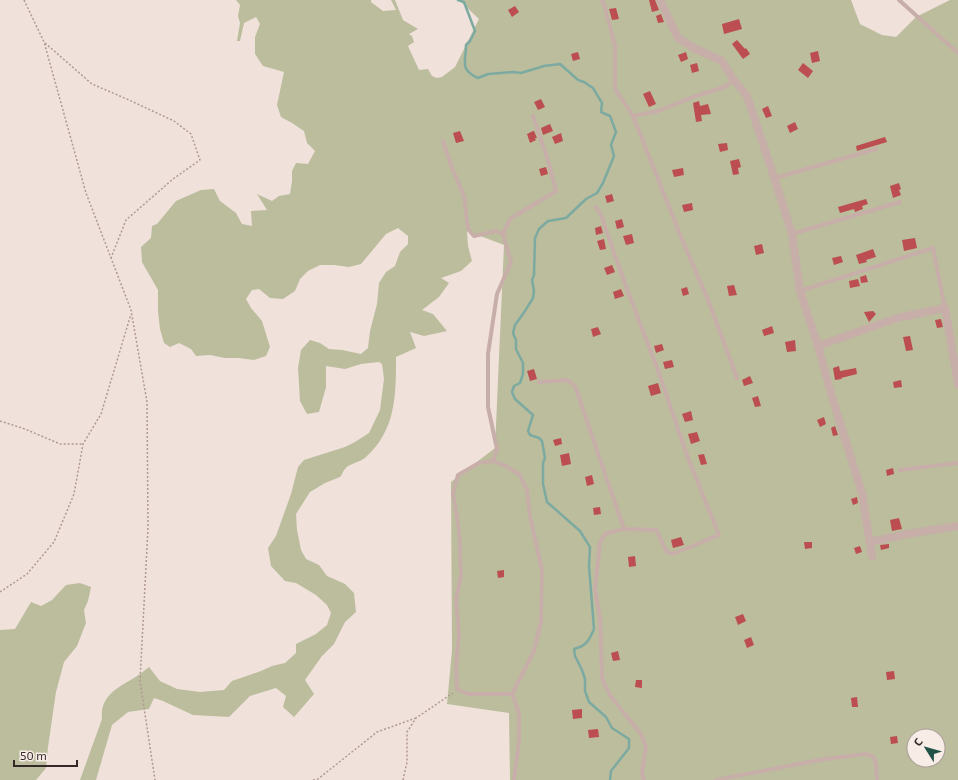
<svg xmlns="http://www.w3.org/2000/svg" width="958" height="780" font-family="'Exo 2',sans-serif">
<rect width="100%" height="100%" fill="#f0e1db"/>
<!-- green -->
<path fill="#bbbd9d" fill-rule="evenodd" d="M236,0H371V2L383,11L396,10L391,0H395L403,20L418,29L409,34L412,36L414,42L408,46L419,70L428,69L432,76L437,78L442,77L455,67L479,19L459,0H851L860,24L882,35L896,37L916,17L950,0H958V780H510L509,713L447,704L452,650L451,482L495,448L504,245L467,231L468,246L472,261L461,271L441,278L449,283L439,297L422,310L433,314L447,331L424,336L410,332L416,348L396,357C396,395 396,430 366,457C360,463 349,463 345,469C343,471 342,475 340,477L325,483L310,492L296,514L297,530L301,550L306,559L319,565L327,576L345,584L354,593L356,612L345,622L334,644L322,656L305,680L314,694L294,717L283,707L286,696L276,688L250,696L229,717L193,715L163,701L154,698L149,709L128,712L112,725L96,780H80L102,719C100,696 117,688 134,678C139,675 144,671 149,667L160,681L177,689L200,692L224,690L232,681L261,671L272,666L285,663L296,653V644L316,634L327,625L331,613L327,605L316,595L296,583L285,581L271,566L268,548L276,536L291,494L298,467L304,460L345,447L355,442L369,433L380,410L384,379L382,364L379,362L361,364L345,369L326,366V387L319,412L307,414L300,401L298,368L301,350L310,340L320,343L329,349L342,350L361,354L368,348L370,331L377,304L379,283L386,272L395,266L400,252L408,244V236L398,228L386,234L361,264L349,267L334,265H320L308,271L300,279L295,291L283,299L270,298L259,289L252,290L246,299L251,308L262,321L270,347L266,356L254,360L238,358H225L210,355L196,356L191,349L179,343L170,347L164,343L160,329L158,311V290L142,262L141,247L151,238L152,226L157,224L176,201L201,190L214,189L220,201L236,213L242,224L252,226L251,211L267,210L257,194L272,201L279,196L290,194L292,181V171L296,163L308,164L315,151L307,143L304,131L292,123L281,117L277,105L284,72L263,66L255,54V37L260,24L256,17L244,23L240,41H237L240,23L238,16L240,5ZM914,736H938V760H914Z
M80,583L91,587L88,601L84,610L86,623L77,646L64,662L56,692L48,747L46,768L36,780H0V630L15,629L31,602L41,606L52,600L66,585Z"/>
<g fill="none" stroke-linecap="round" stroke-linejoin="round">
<!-- stream -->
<path stroke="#7daaa0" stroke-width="2.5" d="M458,0L464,2L475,31L470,41L466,45C466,62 459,69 478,78L488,74L514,72L521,73L544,66L560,64L578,80L584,82L593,88L602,103L601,112L610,116L616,132L611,145L614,156L603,183L597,193L586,199L566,218L548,221L539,229L535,238L534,275L532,280L534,291L533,298L525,311L515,325L513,333L516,340V349L523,363V374L520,383L514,386L512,392L515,399L533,415L528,431L530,435L539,438L542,441L545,458L543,463V484L547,502L580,531L590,547L589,566L594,629C589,641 586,646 574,649L575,656L582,670L585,679V691L589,702L606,717L612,728L629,739V748L611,771L610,780"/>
</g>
<!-- building -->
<path fill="#bc4d50" d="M649,0H655L659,10L652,12Z
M515,6L519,12L512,17L508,10Z
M616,8L619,19L612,20L609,9Z
M661,14L664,22L658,23L656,16Z
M739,19L742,29L724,34L722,24Z
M737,40L745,49L746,48L750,54L743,59L732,44Z
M818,51L820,61L812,63L810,53Z
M578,52L580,59L573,61L571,54Z
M686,52L688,59L681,62L678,55Z
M697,63L699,71L692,73L690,65Z
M803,63L813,71L808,78L798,70Z
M650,91L656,104L649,107L643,94Z
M541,99L545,107L538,110L534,102Z
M699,101L700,106L708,104L711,114L701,115L702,121L696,122L693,103Z
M768,106L772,116L766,118L762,109Z
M795,122L798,129L790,133L787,126Z
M550,124L553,131L543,135L541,128Z
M460,131L464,141L456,143L453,133Z
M533,131H534L537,138H535L536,140L530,143L527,134Z
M561,133L563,141L555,144L552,137Z
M885,137L887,142L857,151L856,146Z
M727,143L728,150L720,152L718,144Z
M739,159L741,167L738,168L739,174L733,175L730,161Z
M546,167L548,174L541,176L539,169Z
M683,168L684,175L674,177L672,170Z
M899,183L901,189L899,190L901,195L893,198L890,186Z
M612,194L614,201L607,203L605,196Z
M866,199L868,204L862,206L863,209L855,212L854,209L840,213L838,207Z
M692,203L693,210L684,212L682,205Z
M622,219L624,227L617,229L615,221Z
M601,226L603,233L596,235L595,228Z
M632,234L634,243L626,245L623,236Z
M915,238L917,248L904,251L902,240Z
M604,239L606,249L600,250L597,241Z
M762,244L764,253L756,255L754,246Z
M873,249L876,257L866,260L867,262L859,264L856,255Z
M841,256L843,262L834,265L832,258Z
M612,265L615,272L607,275L604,268Z
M866,275L868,282L861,283L860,277Z
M858,279L860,286L850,288L849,281Z
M734,285L737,295L729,296L727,286Z
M687,287L689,294L683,296L681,289Z
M621,289L624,296L615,299L613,292Z
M873,311L876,314L869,322L864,312Z
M941,319L943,327L937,328L935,320Z
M772,326L774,333L764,336L762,330Z
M598,327L601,334L593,337L591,329Z
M910,336L913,350L906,351L903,337Z
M795,340L796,351L787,352L785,342Z
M662,344L664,350L656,353L654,346Z
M672,360L674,367L665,369L663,362Z
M839,366L840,371L856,368L857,374L841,378L842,379L835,380L833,368Z
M534,369L537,379L530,381L527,371Z
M750,376L753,383L744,386L742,380Z
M901,380L902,387L894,388L893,382Z
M658,383L661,393L651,396L648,386Z
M758,396L761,406L755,407L752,398Z
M691,411L693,420L685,422L682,414Z
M824,417L826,424L820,427L817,420Z
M835,426L838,435L833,436L831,428Z
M697,432L700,441L691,444L688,434Z
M561,438L562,444L555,446L553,440Z
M569,453L571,464L562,466L560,455Z
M704,454L707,464L701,465L698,455Z
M893,468L894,474L887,476L886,470Z
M592,475L594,484L587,486L585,477Z
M857,497L858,503L853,505L851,499Z
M600,507L601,514L594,515L593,508Z
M899,518L902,529L892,531L890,520Z
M681,537L684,545L673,548L671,540Z
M804,542H812V548L805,549Z
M889,544V548L881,550L880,545Z
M860,546L862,552L856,554L854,548Z
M635,556L636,566L629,567L628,557Z
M504,570V577L498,578L497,571Z
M743,614L746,621L738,625L735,617Z
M751,637L754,645L747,648L744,640Z
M618,651L620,660L613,661L611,653Z
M894,671L895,679L887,680L886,672Z
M636,680H642V688L635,687Z
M857,697L858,707H852L851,698Z
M582,709V718L573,719L572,710Z
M598,729L599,737L589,738L588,730Z
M897,736L898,743L891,744L890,737Z"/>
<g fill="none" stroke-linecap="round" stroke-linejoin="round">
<!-- path -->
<path stroke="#b29893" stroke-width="1.5" stroke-dasharray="2 2" stroke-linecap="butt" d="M24,0L44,42L86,193L131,310L147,402L148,528L140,681L155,780
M45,43L92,84L129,100L174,121L191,134L200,160L173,179L126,220L111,258
M0,421L25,429L60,444H82
M0,592L27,574L54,542L74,494L83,444L101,414L131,314
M313,780L318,779L377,732L416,718
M403,780L407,762V732L416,718L453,693"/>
<!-- lane -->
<path stroke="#c7aea8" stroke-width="4" d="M602,0L604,4L615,46V89L633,116L658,111L693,97L725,87L733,80
M899,0L958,53
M633,116L685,247L707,297L737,378
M443,141L452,168L464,196L468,229L474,236L496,231L503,234
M775,178L876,149
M596,207L601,215L624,281L660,376L688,458L719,535L673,554L667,552L656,530L624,529L605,534L600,542L595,589L600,618L602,677L605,686L612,698L641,734L646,747L642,773L644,780
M792,234L900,202
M800,291L933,248L945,308
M539,382L567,380L575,386L624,529
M493,461L506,466L520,475L527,490L530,516L542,570L541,621L534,651L512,694H468L457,689L456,666L459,634L456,600L461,575L459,530L453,493L458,475L479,463Z
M493,461L497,449L488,407V354L497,294L511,262L503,234L510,219L556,191L549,164L533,116
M900,470L958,463
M512,694L519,713V741L514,780
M716,780L825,759L866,754L874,757L876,764L877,780"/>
<!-- street -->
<path stroke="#c7aea8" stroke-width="8" d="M660,0L678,38L694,48L722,61L733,79L747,96L774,177L792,234L800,291L818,346L897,318L945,308L958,384
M818,346L832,397L862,493L872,556
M870,542L907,534L958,526"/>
</g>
<!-- north arrow -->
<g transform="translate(926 748) rotate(307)"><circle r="19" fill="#f8ece7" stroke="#aa9e9b"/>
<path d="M0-3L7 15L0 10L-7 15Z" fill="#215248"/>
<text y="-6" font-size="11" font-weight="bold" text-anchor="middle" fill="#342828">С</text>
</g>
<!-- scale -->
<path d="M14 760v6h63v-6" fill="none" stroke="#342828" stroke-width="2"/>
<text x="20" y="760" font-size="12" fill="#342828" stroke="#f8ece7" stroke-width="3" paint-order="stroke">50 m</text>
</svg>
